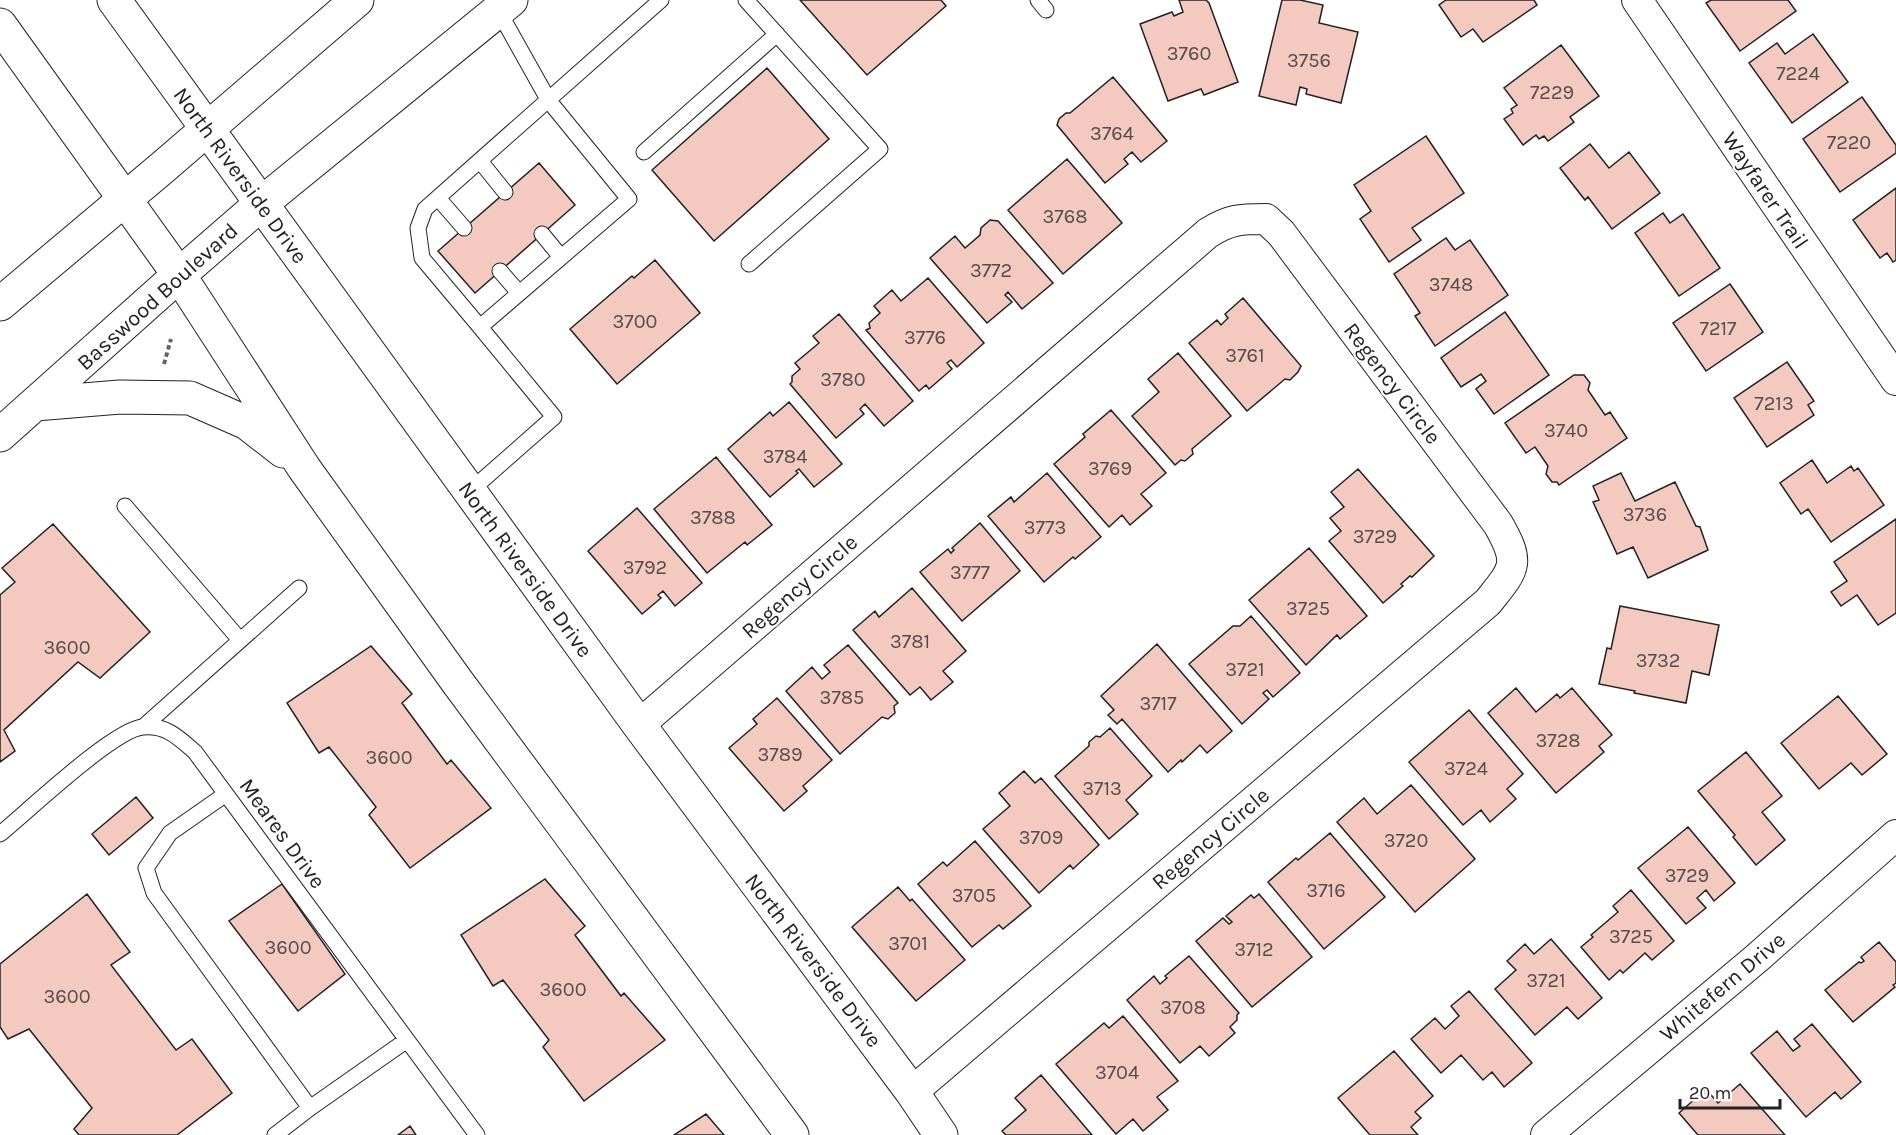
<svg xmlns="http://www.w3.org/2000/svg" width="1896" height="1135" font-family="Karla,sans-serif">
<rect width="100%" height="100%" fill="#fff"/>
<!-- building -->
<path fill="#f3c9c0" stroke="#222" stroke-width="1.5" d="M800,0H941L946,6L867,75Z
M1179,0H1206L1209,3L1238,82L1204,95L1201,89L1168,101L1140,24L1172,12L1174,16L1183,12Z
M1282,0H1300L1323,5L1319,23L1358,32L1341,103L1306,94L1307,89L1300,87L1296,105L1259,96Z
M1446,0H1534L1537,5L1483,42L1473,29L1461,37L1439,5Z
M1711,0H1788L1796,11L1740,51L1706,3Z
M1813,34L1848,82L1792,123L1749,63L1777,43L1785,54Z
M1561,45L1599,96L1570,117L1574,122L1548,141L1544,136L1539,139L1536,135L1523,145L1504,119L1513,113L1511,109L1517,105L1504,88Z
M767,68L829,139L714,241L652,170Z
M1113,77L1167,141L1141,162L1132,152L1124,159L1128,164L1105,183L1057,125L1059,119L1066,113H1070Z
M1862,97L1896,145V153L1840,192L1803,139Z
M1426,136L1464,193L1412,228L1421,240L1389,262L1360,219L1371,211L1354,185Z
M1590,144L1609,168L1629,152L1660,193L1612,229L1588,197L1585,200L1560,168Z
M1067,159L1122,223L1063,274L1008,210Z
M539,163L575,205L475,293L438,251Z
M1896,188V260L1893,262L1887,253L1880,258L1853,220Z
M1663,213L1670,223L1683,214L1720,268L1679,296L1635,233Z
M990,220L998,221L1053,283L1022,309L1008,292L1005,295L1012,302L987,323L930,258L955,236L965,248L980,235L981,228Z
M1446,238L1455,250L1470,240L1508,295L1435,346L1415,316L1420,313L1394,274Z
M655,260L700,313L617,384L570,329L632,276L634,278Z
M928,278L984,343L957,367L951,360L947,363L952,369L929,389L926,385L919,391L866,330L870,328L869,323L880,313L874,306L892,290L901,301Z
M1730,284L1763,332L1706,371L1673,323Z
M1243,298L1301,366L1298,372L1290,380L1285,379L1247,411L1189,343L1217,320L1221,325L1228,318L1225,314Z
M1505,312L1549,375L1494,414L1476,389L1486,381L1481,374L1461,387L1441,358Z
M839,314L913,401L884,426L865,404L860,409L864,414L836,438L790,384L792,382V376L800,369L795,363L819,343L813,336Z
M1178,353L1231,416L1192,449L1193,454L1185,461L1181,460L1175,465L1132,416L1159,392L1148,379Z
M1787,362L1814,401L1808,405L1814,415L1767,447L1734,398Z
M1574,375H1584L1590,383L1588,390L1605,415L1610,412L1627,438L1559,485L1557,482H1552L1546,474L1548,466L1535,447L1526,453L1505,423Z
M789,402L842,464L814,487L799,469L796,471L798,473L770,497L728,449L770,412L773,416Z
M1111,410L1166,473L1141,494L1152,506L1130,525L1122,515L1109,527L1054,464L1085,437L1083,434Z
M716,457L772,525L747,545L745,542L707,573L654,509Z
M1812,460L1827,483L1851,466L1854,471L1858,468L1884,505L1831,542L1808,509L1801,514L1780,483Z
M1358,469L1434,556L1412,577L1410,576L1401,584L1403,586L1383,603L1329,541L1341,531L1330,518L1344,507L1331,492Z
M1047,473L1101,537L1075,559L1073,557L1044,582L988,516L1011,497L1014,502Z
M1621,473L1635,501L1675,482L1696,526L1700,527L1708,550L1648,578L1633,547L1617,554L1593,502L1599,500L1593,486Z
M637,508L702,583L675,606L663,591L658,595L661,598L642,614L588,551Z
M1896,519V613L1878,625L1857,595L1841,606L1831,592L1847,581L1834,562Z
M980,523L1020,571L962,621L920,572L948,549L951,553L954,550L952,548Z
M53,524L150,632L100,678L78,662L4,730L15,751L0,762V595L15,582L2,568Z
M1309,548L1367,616L1340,639L1337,635L1306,665L1249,600Z
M912,588L966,651L943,671L953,682L931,700L920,687L910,695L853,630L875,611L879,617Z
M1620,606L1719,625L1709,675L1692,671L1686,703L1634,693L1635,691L1599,684L1607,648L1611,649Z
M1251,616L1300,673L1273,697L1267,690L1263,693L1269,699L1242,724L1189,664L1233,626H1240Z
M1157,644L1232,731L1207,753L1200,745L1182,762L1181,760L1168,772L1122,719L1117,724L1108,715L1114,710L1101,696Z
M848,645L898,703L894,706L895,713L888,719L882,717L840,754L786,691L812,667L822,679L830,672L824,665Z
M371,646L412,694L402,703L447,764L451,760L491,808L410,868L369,815L376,807L329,747L319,753L287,703Z
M1516,688L1536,712L1557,694L1560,698L1572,688L1612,735L1599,746L1604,752L1556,793L1488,713Z
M1838,696L1887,754L1862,775L1851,763L1819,789L1781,743Z
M777,698L832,760L803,786L807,791L784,811L729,748L757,724L753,719Z
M1469,710L1523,774L1507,789L1516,799L1490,822L1481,810L1463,825L1409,762Z
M1110,728L1152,776L1126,800L1138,814L1109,839L1055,776L1089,746V742L1096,736L1100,737Z
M1746,752L1782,796L1762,812L1785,840L1756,865L1733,837L1735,835L1698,791Z
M1024,771L1035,783L1041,778L1099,845L1073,869L1070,865L1039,893L983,829L1010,806L999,793Z
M1411,785L1475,859L1415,912L1337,822L1364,798L1377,814Z
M136,797L153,818L109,855L92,834Z
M1688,827L1735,883L1714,901L1706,890L1697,898L1706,908L1686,924L1638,868Z
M1330,833L1385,897L1324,949L1268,882L1296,858L1298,860Z
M975,841L1031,906L1003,929L999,925L972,947L918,884L943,862L947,866Z
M545,879L585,926L575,935L621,996L624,993L665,1040L584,1101L543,1047L549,1040L503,980L493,986L461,935Z
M282,884L345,974L298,1011L229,921Z
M898,887L910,901L912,899L965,960L916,1001L852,927Z
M1631,890L1674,941L1652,960L1645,953L1623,973L1620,970L1609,980L1581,947L1593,937L1591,935L1618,912L1613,906Z
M87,894L130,952L111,965L176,1050L192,1039L232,1093L177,1135H79L74,1129L92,1108L29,1029L8,1039L0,1027V964Z
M1259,894L1312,957L1252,1007L1196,941L1223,918L1229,924L1232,922L1226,916L1251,895L1254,898Z
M1551,939L1602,998L1578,1019L1567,1007L1535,1035L1495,989L1516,970L1507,961L1525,944L1534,954Z
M1879,942L1896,962V983L1893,985L1895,987L1853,1022L1825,990L1859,962L1861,963L1864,961L1861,957Z
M1189,956L1239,1013L1237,1015V1020L1230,1027L1235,1033L1209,1056L1200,1046L1180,1063L1127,1000L1154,976L1160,984L1167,978L1165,976Z
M1469,991L1532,1063L1504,1087L1492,1072L1483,1080L1461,1055L1441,1073L1411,1039L1435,1018L1445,1029L1459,1016L1451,1006Z
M1123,1016L1178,1081L1157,1097L1168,1110L1143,1131L1133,1119L1116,1134L1056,1064L1104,1023L1109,1028Z
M1812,1024L1861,1082L1841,1099L1835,1092L1806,1117L1751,1053L1777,1031L1793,1051L1800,1046L1794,1039Z
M1394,1051L1433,1096L1415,1112L1421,1118L1411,1127L1418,1135H1370L1338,1098Z
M1041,1075L1092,1135H1006L1002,1131L1026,1110L1015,1098Z
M1740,1084L1785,1135H1698L1679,1113L1706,1089L1718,1103Z
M706,1114L724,1135H674Z
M410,1126L416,1135H398Z"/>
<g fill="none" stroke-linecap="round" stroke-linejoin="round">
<!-- lane casing -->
<g stroke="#222" stroke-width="17">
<path id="lane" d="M746,0L880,149L749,264
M1038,0L1046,10
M644,152L777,34
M480,161L505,192
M438,198L464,228
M542,234L561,257
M500,271L519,293
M480,327L422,258L418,228L425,209L661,0
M470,491L554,417L480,327L629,199L549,101L498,10
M125,506L240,640
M143,727L299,588
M226,794L170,833L146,868L154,893L310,1108L407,1040
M0,834C27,812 114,729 143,727C167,725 179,738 195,752L477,1135
M275,1135L310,1108"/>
</g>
<!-- street casing -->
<g stroke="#222" stroke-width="32">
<path id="street" d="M1637,0L1896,380
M639,725L1208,233C1230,219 1241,219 1266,219L1281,233L1498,524C1521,564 1515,568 1488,602L912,1092
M1546,1135L1757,958L1896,835"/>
</g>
<!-- secondary casing -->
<g stroke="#222" stroke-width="35">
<path id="secondary" d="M114,0L639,725L912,1092L941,1135
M0,25L179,275L304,468L456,680L792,1135
M0,304L162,168L357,0
M35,404L120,397L190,398L247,423L283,451
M0,435L179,275L262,203L511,0"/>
</g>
<!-- path -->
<path stroke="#646464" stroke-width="4" stroke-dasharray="4.5 3" stroke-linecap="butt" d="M164,364L171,339"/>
<!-- lane -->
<use href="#lane" stroke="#fff" stroke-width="15"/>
<!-- street -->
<use href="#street" stroke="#fff" stroke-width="30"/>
<!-- secondary -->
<use href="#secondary" stroke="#fff" stroke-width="33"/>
</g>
<g text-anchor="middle" stroke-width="4.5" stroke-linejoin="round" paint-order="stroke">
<!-- number labels -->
<g font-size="20" fill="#564c4a">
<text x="1189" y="60">3760</text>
<text x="1309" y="67">3756</text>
<text x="1798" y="80">7224</text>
<text x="1552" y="99">7229</text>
<text x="1112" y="140">3764</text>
<text x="1849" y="149">7220</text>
<text x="1065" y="223">3768</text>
<text x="991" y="277">3772</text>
<text x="1451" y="291">3748</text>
<text x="635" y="328">3700</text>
<text x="1718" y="335">7217</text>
<text x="925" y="344">3776</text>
<text x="1245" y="362">3761</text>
<text x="843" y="386">3780</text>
<text x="1774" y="410">7213</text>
<text x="1566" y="437">3740</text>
<text x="785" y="463">3784</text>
<text x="1110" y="475">3769</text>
<text x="1645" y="521">3736</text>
<text x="713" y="524">3788</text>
<text x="1045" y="534">3773</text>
<text x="1375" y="543">3729</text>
<text x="645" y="574">3792</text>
<text x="970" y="579">3777</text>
<text x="1308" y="615">3725</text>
<text x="910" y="648">3781</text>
<text x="67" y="654">3600</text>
<text x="1658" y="667">3732</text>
<text x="1245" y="676">3721</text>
<text x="842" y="704">3785</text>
<text x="1158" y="710">3717</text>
<text x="1558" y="747">3728</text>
<text x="780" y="761">3789</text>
<text x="389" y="764">3600</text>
<text x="1466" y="775">3724</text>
<text x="1102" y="795">3713</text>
<text x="1041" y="844">3709</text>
<text x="1406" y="847">3720</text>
<text x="1687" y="882">3729</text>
<text x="1326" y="897">3716</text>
<text x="974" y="902">3705</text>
<text x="1631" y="943">3725</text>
<text x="908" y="950">3701</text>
<text x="288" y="954">3600</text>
<text x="1254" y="956">3712</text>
<text x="1546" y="987">3721</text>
<text x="563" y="996">3600</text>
<text x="67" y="1003">3600</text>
<text x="1183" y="1014">3708</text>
<text x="1117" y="1079">3704</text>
</g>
<!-- street labels -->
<g font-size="22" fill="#222" stroke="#fff">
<text transform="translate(241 175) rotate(54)" y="8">North Riverside Drive</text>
<text transform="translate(1766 190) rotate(56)" y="8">Wayfarer Trail</text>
<text transform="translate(157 296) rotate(-42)" y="8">Basswood Boulevard</text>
<text transform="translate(1393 383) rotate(53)" y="8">Regency Circle</text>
<text transform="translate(526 569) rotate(54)" y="8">North Riverside Drive</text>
<text transform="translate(799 586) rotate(-41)" y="8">Regency Circle</text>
<text transform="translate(283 833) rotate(54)" y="8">Meares Drive</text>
<text transform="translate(1210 838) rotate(-40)" y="8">Regency Circle</text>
<text transform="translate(814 960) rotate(53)" y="8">North Riverside Drive</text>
<text transform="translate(1722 986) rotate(-40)" y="8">Whitefern Drive</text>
</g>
</g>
<!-- scale -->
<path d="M1680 1099v9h100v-9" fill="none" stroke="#222222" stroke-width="3"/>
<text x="1689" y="1099" font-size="18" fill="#222222" stroke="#ffffff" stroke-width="4.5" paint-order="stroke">20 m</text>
</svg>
